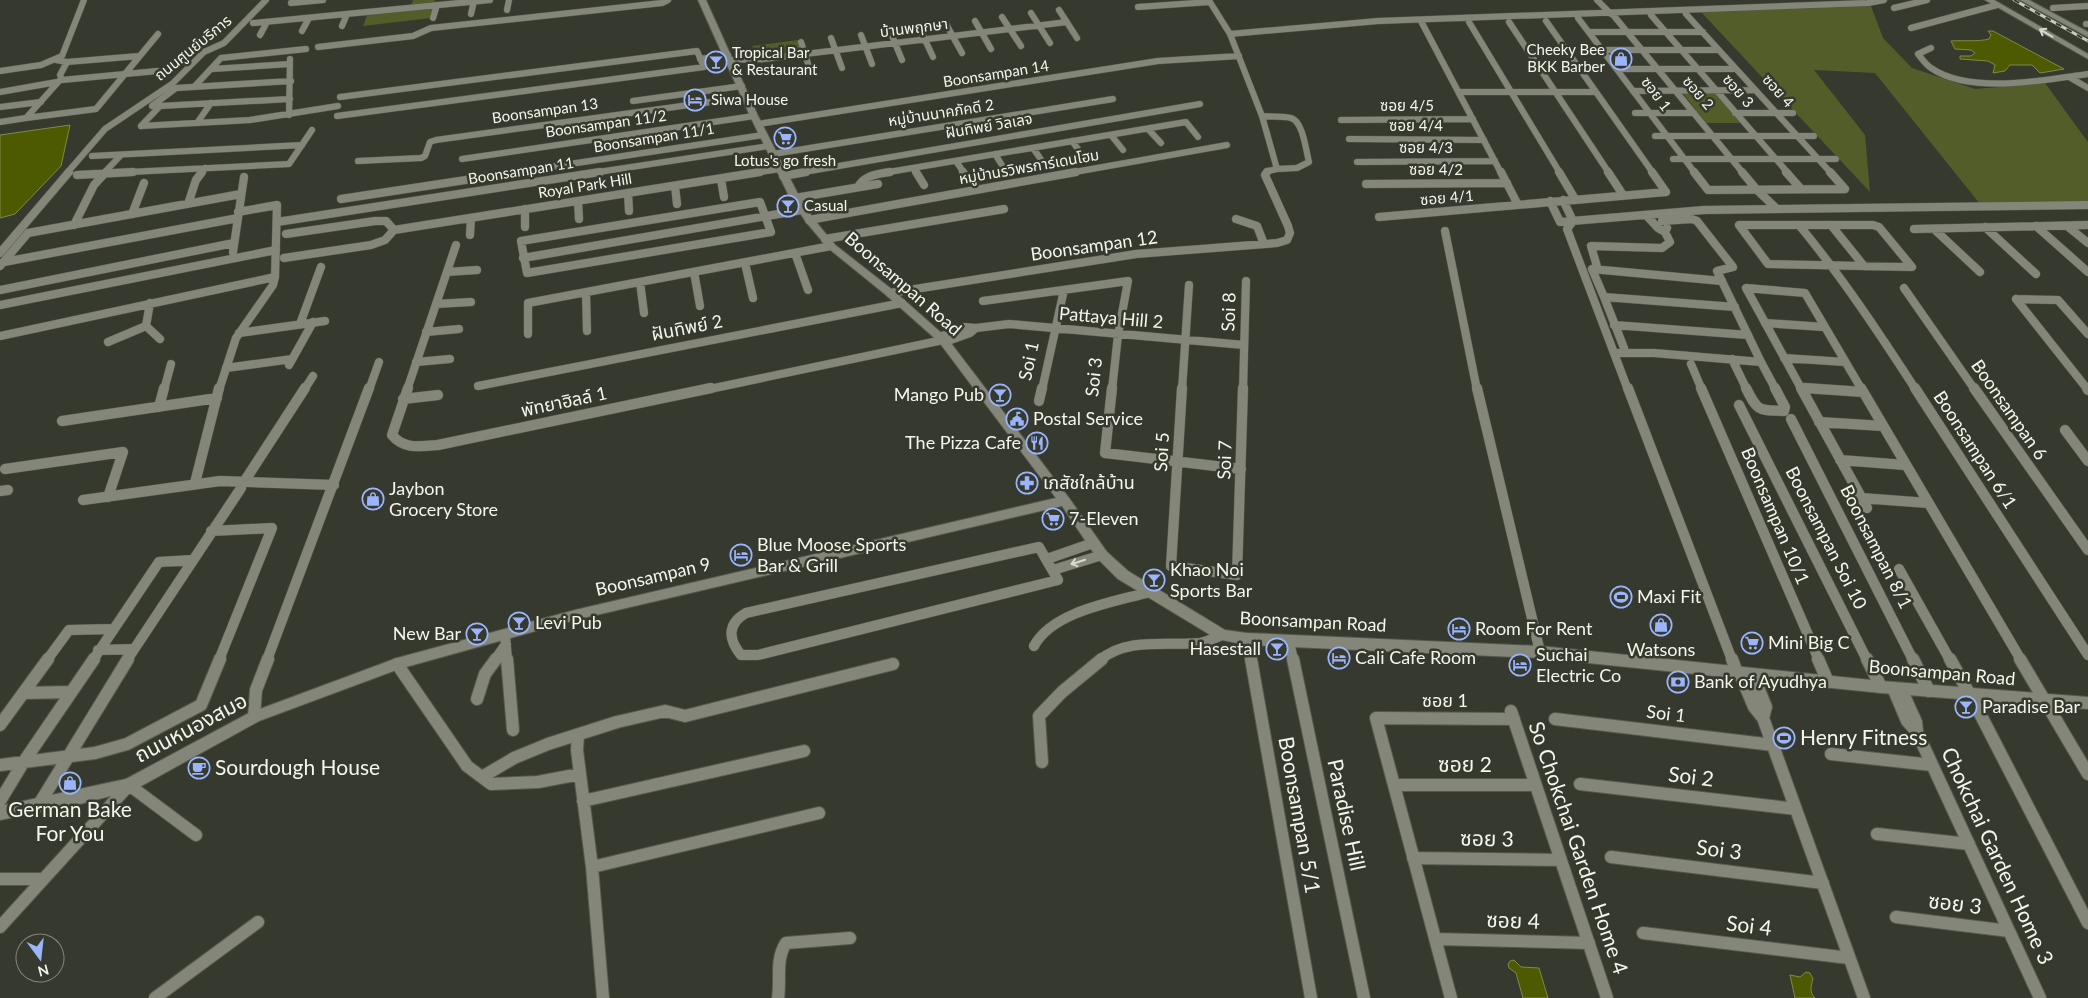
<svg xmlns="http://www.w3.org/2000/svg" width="2088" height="998" font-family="Lato,'Noto Sans Thai',sans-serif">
<rect width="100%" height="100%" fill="#36392d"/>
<!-- green -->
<path fill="#535d2a" d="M413,0H435L431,18L363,26L368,13L410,8Z
M1871,6L1883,38L1912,68L1975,89L2045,83L2088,142V202L1980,204L1875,73L1814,70L1865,135L1870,192L1701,12Z
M798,40L801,51L759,56L752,46Z
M1682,92H1716L1742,123H1706Z"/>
<!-- water -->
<path fill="#4e5a02" stroke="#808949" d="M1988,31H1993L2064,69L2040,73L2032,65H2010L2005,71L1993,73L1995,65L1988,61L1960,59V56H1971L1975,53L1971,50L1955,49L1951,41C1963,40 1977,42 1989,39L1991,35Z
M70,125L61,166L15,214L0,218V135Z
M1514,960L1521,967L1539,968L1548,998H1523L1516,973L1509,968L1508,964L1510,961Z
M1806,972L1810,973L1813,979C1811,986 1809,992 1815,998H1795L1790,975L1800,977Z"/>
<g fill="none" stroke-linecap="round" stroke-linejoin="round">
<!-- street-far3 casing -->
<g stroke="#55584d" stroke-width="7">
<path id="street-far3" d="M1597,0L1611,14
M291,3L323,0
M1138,7L1210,2L1230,34
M1894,8L1927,0
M2053,8L2088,6
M507,10L509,0
M1059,10L1077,38
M1031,13L1050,43
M471,14L474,1
M1686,14L1831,173
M1651,15L1788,173
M1614,16L1743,173
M1002,17L1021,46
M433,18L437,5
M1578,18L1695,173
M975,21L991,49
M1546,21L1653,173
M1469,22L1560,173
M1509,22L1609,173
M253,23L490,0
M1422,23L1501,173
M946,24L962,53
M2086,24H2088
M342,26L347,14
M919,27L933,57
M1911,28L1997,5
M302,31L309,18
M890,31L902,60
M1589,32H1703
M260,35L267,22
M861,35L872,64
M831,38L842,68
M801,42L811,73
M318,47L413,36L431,28L662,3L668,0
M1931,48L1918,54C1922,59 1926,65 1931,68C1970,95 2044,80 2088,74
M1602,50H1719
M700,59L728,55
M56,60L67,62L60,75L62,80L157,71
M730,60L764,59L1067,22
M67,62L139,56
M212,69L290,64
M1617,69H1736
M0,71L41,65L62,56L84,0
M776,72L809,68
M2069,77L2088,88
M60,80L26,118L96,109L158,34
M195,86L221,58L306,49
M1633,91L1755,90
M0,92L57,82
M1459,92H1596
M633,101L742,86
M160,106L290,99
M0,107L41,102
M1635,113H1694
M1735,113H1793
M289,115L290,59
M337,116L704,67L697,51L340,97
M1262,116C1271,117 1282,116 1291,118C1303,121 1306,151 1309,162L1297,168L1277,169
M1341,120L1473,119
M0,122L26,118
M197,123L211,103
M758,124L1158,61L1239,56
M141,126L250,120L338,106
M141,126L160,106H152L176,88L291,81
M1148,129L1161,143
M1111,135L1123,150
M1655,136H1814
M1349,139L1484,140
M1072,141L1083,156
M1033,148L1044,164
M773,154L1113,99
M995,154L1005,170
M92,156L302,145
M462,159L754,116
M1673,159H1836
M358,161L421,158L425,156L430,142L436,140L747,97
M956,161L964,173
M1357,162L1495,161
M914,168L917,173
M67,173L105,129L172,84L204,52L224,43L266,0
M104,173L121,155
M109,173L289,164L312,130
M201,173L205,168
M510,173L763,135
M592,173L769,146
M753,173L780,169
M798,173L1200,104
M883,173L1186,122L1198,137
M1069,173L1227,145
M1266,173L1268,171L1277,169L1262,116L1230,34L1378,21L1868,3L1884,0"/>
</g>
<!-- street-far2 casing -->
<g stroke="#55584d" stroke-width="9">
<path id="street-far2" d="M916,172L924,185
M963,172L966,177
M1501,172L1517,203
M1559,172L1575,199
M1608,172L1623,195
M1652,172L1666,192
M1694,172L1708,190L1845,189
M1742,172L1757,190L1777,209
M1786,172L1801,189
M1830,172L1845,189
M77,175L133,172
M783,176L806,172
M721,179L724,197
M1366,184L1507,183
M675,186L677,204
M858,187C864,175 878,174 890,172
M628,193L629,211
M795,198L878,184
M341,199L518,172
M1563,200L1573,221
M578,201L579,219
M1550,201L1560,222L1704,210L2088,205
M760,202L771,232L527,273L521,241Z
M188,204L196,180L202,172
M525,209V227
M132,214L144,183
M1646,215L1658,228L1665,232L1667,228
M1379,217L1666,192
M1236,219L1257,226L1264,244
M809,220L1076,172
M1573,221L1567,229L1628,390
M277,222L600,172
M74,225L94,185L106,172
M1739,225H1873L1879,227L1912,267L1768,264Z
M1799,225C1842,277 1879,333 1916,390
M1831,225L1864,266
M2036,226L2088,272
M2067,226L2088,243
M1985,227L2036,274
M1914,229L2088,225
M1934,229L1980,272
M394,230L760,172
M1445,231L1477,390
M286,234L375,221H386L394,230
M470,235L471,218
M825,239L1004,209
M233,252L244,177
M0,253L69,172
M795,253L808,290
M284,258L371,245L385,240L394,230
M523,258L802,210
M4,262L238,218
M745,263L753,298
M0,266L28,233L241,194
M1598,270L1591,246L1662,248L1670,242L1665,232
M447,272L477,270
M694,272L700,306
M640,282L644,313
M1904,288L1975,390
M0,290L234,243
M586,292L587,331
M890,293L1136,254L1277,243L1287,240L1290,233L1288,226L1265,175L1267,172
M1604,297L1592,269L1722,281
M2016,299L2088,390
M2016,299L2058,300L2088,334
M983,301L1128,281L1118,335L1112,390
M150,303L146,326L160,339
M436,304L471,302
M0,305L276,250
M1765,323L1824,327
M300,324L321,267
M1614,325L1748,335
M976,328L1009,324L1244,345
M426,332L459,329
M239,333L325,321
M528,334V303L831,246
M0,336L275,277
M940,337L964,327L976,328L970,333L945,342
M108,342L146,326
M1624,348L1604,297L1735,307
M1614,353H1654L1761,362L1717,271L1733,267L1697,221L1692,219L1662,221
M1784,358L1845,362
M1732,359L1747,390
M416,362L450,359
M1761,362L1776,390
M1691,364L1702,390
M289,365L313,322
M226,368L292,359
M478,386L902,303
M1801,388L1824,390
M164,390L171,364
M219,390L236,338L273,285L275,277L277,205L238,212
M304,390L313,376
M369,390L379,362
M407,390L456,245
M705,390L943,340
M1042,390L1064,290
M1182,390L1189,285
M1243,390L1246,281
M1802,390L1746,288L1805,293L1862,390"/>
</g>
<!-- street-far1 casing -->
<g stroke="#55584d" stroke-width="11">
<path id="street-far1" d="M408,388L392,435C404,450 421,446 438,445L711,388
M1112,388L1105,453L1241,469
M1182,388L1171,566L1237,575L1243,388
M1477,388L1540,652
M1628,388L1732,660
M1701,388L1819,660
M1746,388C1758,412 1758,410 1784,411L1785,407L1775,388
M1801,388L1867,508
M1805,388L1863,392
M1861,388L2021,660
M1915,388L2088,655
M1974,388L2088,550
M2087,388L2088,390
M403,399L438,395
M1039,401L1042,388
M1739,405L1867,660
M159,407L164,388
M1791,419L1913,660
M62,421L217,398
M1819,422L1883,426
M2065,430L2088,461
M1840,460L1905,465
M5,469L123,452L108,497
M244,482L305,388
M195,483L219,388
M0,491L8,490
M1861,498L1928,503
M83,500L220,481L334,485
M211,531L272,528L219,660
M1039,547L1058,580L758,655H741C728,639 727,624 746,613Z
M1047,559L1093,543
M1899,569L1950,660
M1053,570L1102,555
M505,635L507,660
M1247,639L1251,660
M1289,641L1293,660
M1034,646C1053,611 1114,602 1150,592
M98,650L134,649
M47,660L69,630L112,629
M93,660L159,562L192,560
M127,660L241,488
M267,660L369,388
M495,660L506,644
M1100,660C1127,637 1167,646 1200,643C1207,642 1215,638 1222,635"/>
</g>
<!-- street casing -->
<g stroke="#55584d" stroke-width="14">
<path id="street" d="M507,659L513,730
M1251,659L1311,998
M1293,659L1364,998
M1732,659L1737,673
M1818,659L1828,682
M1867,659L1881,687
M1913,659L1929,691
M1950,659L1975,704L2088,923
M2020,659L2088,774
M397,664L467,766L491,784L538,782L580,774L592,867L603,998
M1740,674L1754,707L1763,718L1864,998
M1753,675L1766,707L1763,718
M1893,688L1907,721L1917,732L2040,998
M1901,689L1916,722L1917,731
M23,693L70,692
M477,699L485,674L496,659
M1511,711L1607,998
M254,717L256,690L268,659
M1555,719L1773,745
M0,725L48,659
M578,735L577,750L580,774
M1831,754L1932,765
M1042,762L1039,716L1062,692L1102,659
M0,765L95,753L127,744L201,705L220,659
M482,777L514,758L548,744L617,722L665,711L685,716L893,664
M1580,784L1796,809
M1394,785H1536
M0,801L23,763L94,659
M583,801L804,751
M38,806L128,659
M1877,834L1969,844
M1611,857L1823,883
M1413,858L1561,860
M592,867L819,813
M0,879H42
M1896,917L2009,931
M0,927L129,785L196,835
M1643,933L1849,958
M1435,939L1589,943
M155,998L258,922
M778,998C781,979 775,960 786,943L850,938
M1451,998L1376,718L1514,719"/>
</g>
<!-- secondary casing -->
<g stroke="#55584d" stroke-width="2">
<path id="secondary" d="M698,0H706L758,116L800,198L813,218L834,244L894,291L947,338L1069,498L1107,552L1128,571L1225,630L1247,633L1540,646L1881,681L2088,697V709L1881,693L1540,658L1247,645L1217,639L1118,579L1097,558L1062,506L575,620L399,669L259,721L134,790L80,804L0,820V806L126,779L249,713L397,658L575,610L1056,498L939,342L886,295L828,248L806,222L790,198L750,116Z
M1985,0H1994L2088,54V59Z
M2020,0H2029L2088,32V37Z"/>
</g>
<!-- street-far3 -->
<use href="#street-far3" stroke="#838678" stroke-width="6"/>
<!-- street-far2 -->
<use href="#street-far2" stroke="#838678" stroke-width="8"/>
<!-- street-far1 -->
<use href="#street-far1" stroke="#838678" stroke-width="10"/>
<!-- street -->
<use href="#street" stroke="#838678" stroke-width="12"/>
<!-- secondary -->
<use href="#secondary" fill="#838678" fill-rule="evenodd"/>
<!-- rail casing -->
<g stroke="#c8cac1" stroke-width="3">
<path id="rail" d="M2014,0L2088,41"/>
</g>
<!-- rail -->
<use href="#rail" stroke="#36392d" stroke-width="2" stroke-dasharray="6" stroke-linecap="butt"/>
</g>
<!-- one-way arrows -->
<defs><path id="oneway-shaft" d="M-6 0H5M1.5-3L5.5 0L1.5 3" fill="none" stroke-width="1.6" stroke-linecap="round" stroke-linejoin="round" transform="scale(1.25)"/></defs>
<g stroke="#d8dad0">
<use href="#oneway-shaft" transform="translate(2046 33) rotate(-150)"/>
<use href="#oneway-shaft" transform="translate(1078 562) rotate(162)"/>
</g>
<!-- icons -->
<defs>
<g id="shop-ring" transform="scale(1.125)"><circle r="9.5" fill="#36392d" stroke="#9ab5fd" stroke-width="1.5"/><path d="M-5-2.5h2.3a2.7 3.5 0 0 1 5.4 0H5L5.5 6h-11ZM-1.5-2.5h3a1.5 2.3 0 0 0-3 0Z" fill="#9ab5fd"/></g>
<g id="bar-ring" transform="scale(1.125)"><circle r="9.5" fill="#36392d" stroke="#9ab5fd" stroke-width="1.5"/><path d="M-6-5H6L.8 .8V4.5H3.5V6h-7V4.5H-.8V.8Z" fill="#9ab5fd"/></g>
<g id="hotel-ring" transform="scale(1.125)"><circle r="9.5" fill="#36392d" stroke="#9ab5fd" stroke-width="1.5"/><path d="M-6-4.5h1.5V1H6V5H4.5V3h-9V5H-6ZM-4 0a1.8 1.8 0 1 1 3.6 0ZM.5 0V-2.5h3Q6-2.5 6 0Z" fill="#9ab5fd"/></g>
<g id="supermarket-ring" transform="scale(1.125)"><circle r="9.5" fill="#36392d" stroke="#9ab5fd" stroke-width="1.5"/><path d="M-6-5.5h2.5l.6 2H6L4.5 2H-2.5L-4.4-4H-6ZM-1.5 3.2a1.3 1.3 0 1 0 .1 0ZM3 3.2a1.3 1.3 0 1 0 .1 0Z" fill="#9ab5fd"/></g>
<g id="civic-ring" transform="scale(1.125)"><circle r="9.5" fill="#36392d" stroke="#9ab5fd" stroke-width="1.5"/><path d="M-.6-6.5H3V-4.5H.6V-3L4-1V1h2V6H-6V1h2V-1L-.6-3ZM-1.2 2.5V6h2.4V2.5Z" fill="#9ab5fd"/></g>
<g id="restaurant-ring" transform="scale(1.125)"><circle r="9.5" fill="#36392d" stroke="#9ab5fd" stroke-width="1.5"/><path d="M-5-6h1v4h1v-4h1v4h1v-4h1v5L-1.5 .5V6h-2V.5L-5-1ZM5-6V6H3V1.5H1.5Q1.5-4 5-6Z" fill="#9ab5fd"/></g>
<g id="pharmacy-ring" transform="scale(1.125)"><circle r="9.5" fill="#36392d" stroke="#9ab5fd" stroke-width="1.5"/><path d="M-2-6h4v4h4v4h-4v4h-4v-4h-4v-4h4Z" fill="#9ab5fd"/></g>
<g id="stadium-ring" transform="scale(1.125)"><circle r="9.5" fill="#36392d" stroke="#9ab5fd" stroke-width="1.5"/><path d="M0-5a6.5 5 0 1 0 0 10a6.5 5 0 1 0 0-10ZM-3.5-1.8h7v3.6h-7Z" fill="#9ab5fd"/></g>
<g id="bank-ring" transform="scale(1.125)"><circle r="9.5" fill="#36392d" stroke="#9ab5fd" stroke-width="1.5"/><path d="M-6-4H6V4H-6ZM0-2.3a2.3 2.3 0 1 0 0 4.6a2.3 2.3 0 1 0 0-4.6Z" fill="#9ab5fd"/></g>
<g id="cafe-ring" transform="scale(1.125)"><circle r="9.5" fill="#36392d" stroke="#9ab5fd" stroke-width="1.5"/><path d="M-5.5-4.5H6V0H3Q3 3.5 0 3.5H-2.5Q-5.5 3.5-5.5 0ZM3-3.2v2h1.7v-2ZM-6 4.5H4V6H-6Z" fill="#9ab5fd"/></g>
</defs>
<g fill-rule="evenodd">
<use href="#shop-ring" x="1621" y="59"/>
<use href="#bar-ring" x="716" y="62"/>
<use href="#hotel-ring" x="695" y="100"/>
<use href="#supermarket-ring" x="785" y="138"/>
<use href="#bar-ring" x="788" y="206"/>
<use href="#bar-ring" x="1000" y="395"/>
<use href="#civic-ring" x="1017" y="419"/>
<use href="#restaurant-ring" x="1037" y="443"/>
<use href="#pharmacy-ring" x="1027" y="483"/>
<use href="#shop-ring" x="373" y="499"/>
<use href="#supermarket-ring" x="1053" y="519"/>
<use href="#hotel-ring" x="741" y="555"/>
<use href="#bar-ring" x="1154" y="580"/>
<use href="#stadium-ring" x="1621" y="597"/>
<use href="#bar-ring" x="519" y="623"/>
<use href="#shop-ring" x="1661" y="625"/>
<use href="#hotel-ring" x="1459" y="629"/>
<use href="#bar-ring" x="477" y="634"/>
<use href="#supermarket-ring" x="1752" y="643"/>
<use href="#bar-ring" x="1277" y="649"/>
<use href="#hotel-ring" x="1339" y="658"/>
<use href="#hotel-ring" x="1520" y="665"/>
<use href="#bank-ring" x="1678" y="682"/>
<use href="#bar-ring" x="1966" y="707"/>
<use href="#stadium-ring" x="1784" y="738"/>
<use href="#cafe-ring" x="199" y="768"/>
<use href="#shop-ring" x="70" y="783"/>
</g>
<g text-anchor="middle" stroke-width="5" stroke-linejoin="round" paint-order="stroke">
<!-- far-street labels -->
<g font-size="15" fill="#f4f6ee" stroke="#36392d">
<text transform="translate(914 28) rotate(-7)" y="5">บ้านพฤกษา</text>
<text transform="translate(193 48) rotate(-39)" y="5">ถนนศูนย์บริการ</text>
<text transform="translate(996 74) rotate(-9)" y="5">Boonsampan 14</text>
<text transform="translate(1738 91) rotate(49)" y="5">ซอย 3</text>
<text transform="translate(1778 91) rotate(48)" y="5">ซอย 4</text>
<text transform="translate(1698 93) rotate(50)" y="5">ซอย 2</text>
<text transform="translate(1656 94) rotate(53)" y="5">ซอย 1</text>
<text x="1407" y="111">ซอย 4/5</text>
<text transform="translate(545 111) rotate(-8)" y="5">Boonsampan 13</text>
<text transform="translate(941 113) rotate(-9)" y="5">หมู่บ้านนาคภัคดี 2</text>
<text transform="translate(606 124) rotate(-8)" y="5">Boonsampan 11/2</text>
<text transform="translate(989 126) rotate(-10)" y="5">ฝันทิพย์ วิลเลจ</text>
<text x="1416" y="131">ซอย 4/4</text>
<text transform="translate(654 138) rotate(-9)" y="5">Boonsampan 11/1</text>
<text x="1426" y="153">ซอย 4/3</text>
<text transform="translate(1029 167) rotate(-10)" y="5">หมู่บ้านรวิพรการ์เดนโฮม</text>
<text x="1436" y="175">ซอย 4/2</text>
<text transform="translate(521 171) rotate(-9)" y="5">Boonsampan 11</text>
<text transform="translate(585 186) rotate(-9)" y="5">Royal Park Hill</text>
<text transform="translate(1447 198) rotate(-5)" y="5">ซอย 4/1</text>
</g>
<!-- far-poi labels -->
<g font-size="15" fill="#f4f6ee" stroke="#36392d" text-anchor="start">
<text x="1605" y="55" text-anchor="end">Cheeky Bee<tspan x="1605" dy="17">BKK Barber</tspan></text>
<text x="732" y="58">Tropical Bar<tspan x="732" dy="17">&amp; Restaurant</tspan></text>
<text x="711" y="105">Siwa House</text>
<text x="785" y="166" text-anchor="middle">Lotus's go fresh</text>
<text x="804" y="211">Casual</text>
</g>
<!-- street labels -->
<g font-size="18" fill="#f4f6ee" stroke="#36392d">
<text transform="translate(1094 246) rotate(-8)" y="6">Boonsampan 12</text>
<text transform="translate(903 284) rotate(41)" y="6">Boonsampan Road</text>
<text transform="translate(1229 312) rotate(-88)" y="6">Soi 8</text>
<text transform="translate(1111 318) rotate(5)" y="6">Pattaya Hill 2</text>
<text transform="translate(687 328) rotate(-11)" y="6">ฝันทิพย์ 2</text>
<text transform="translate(1029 361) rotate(-78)" y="6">Soi 1</text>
<text transform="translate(1094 377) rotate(-84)" y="6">Soi 3</text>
<text transform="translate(564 402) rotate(-12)" y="6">พัทยาฮิลล์ 1</text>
<text transform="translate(2009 410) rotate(55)" y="6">Boonsampan 6</text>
<text transform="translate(1975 450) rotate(57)" y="6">Boonsampan 6/1</text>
<text transform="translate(1162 452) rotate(-87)" y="6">Soi 5</text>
<text transform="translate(1225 460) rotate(-88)" y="6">Soi 7</text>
<text transform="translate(1775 516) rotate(67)" y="6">Boonsampan 10/1</text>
<text transform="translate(1826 538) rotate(63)" y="6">Boonsampan Soi 10</text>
<text transform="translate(1876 547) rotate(63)" y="6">Boonsampan 8/1</text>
<text transform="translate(653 577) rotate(-13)" y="6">Boonsampan 9</text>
<text transform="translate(1313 622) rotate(3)" y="6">Boonsampan Road</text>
<text transform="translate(1942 673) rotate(5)" y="6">Boonsampan Road</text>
<text x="1445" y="707">ซอย 1</text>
<text transform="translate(1666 714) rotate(7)" y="6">Soi 1</text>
</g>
<!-- poi labels -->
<g font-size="18" fill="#f4f6ee" stroke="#36392d" text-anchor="start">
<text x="984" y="401" text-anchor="end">Mango Pub</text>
<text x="1033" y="425">Postal Service</text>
<text x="1021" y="449" text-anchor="end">The Pizza Cafe</text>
<text x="1043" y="489">เภสัชใกล้บ้าน</text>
<text x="389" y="495">Jaybon<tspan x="389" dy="21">Grocery Store</tspan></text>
<text x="1069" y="525">7-Eleven</text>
<text x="757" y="551">Blue Moose Sports<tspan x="757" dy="21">Bar &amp; Grill</tspan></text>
<text x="1170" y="576">Khao Noi<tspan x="1170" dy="21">Sports Bar</tspan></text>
<text x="1637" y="603">Maxi Fit</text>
<text x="535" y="629">Levi Pub</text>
<text x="1475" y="635">Room For Rent</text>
<text x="461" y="640" text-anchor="end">New Bar</text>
<text x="1768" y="649">Mini Big C</text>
<text x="1261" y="655" text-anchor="end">Hasestall</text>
<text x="1661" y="656" text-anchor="middle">Watsons</text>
<text x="1536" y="661">Suchai<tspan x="1536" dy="21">Electric Co</tspan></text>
<text x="1355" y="664">Cali Cafe Room</text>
<text x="1694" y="688">Bank of Ayudhya</text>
<text x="1982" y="713">Paradise Bar</text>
</g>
<!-- near-street labels -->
<g font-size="21" fill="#f4f6ee" stroke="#36392d">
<text transform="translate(191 728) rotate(-28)" y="7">ถนนหนองสมอ</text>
<text x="1465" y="772">ซอย 2</text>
<text transform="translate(1691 777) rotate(7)" y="7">Soi 2</text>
<text transform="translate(1299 815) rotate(80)" y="7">Boonsampan 5/1</text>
<text transform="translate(1346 815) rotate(78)" y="7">Paradise Hill</text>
<text transform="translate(1487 839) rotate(1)" y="7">ซอย 3</text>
<text transform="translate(1578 848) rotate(71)" y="7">So Chokchai Garden Home 4</text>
<text transform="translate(1719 850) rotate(7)" y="7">Soi 3</text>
<text transform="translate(1997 856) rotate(65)" y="7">Chokchai Garden Home 3</text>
<text transform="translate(1955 904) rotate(7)" y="7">ซอย 3</text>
<text transform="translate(1513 921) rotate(2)" y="7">ซอย 4</text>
<text transform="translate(1749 926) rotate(7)" y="7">Soi 4</text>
</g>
<!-- near-poi labels -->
<g font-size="21" fill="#f4f6ee" stroke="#36392d" text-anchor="start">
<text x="1800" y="745">Henry Fitness</text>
<text x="215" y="775">Sourdough House</text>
<text x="70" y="817" text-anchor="middle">German Bake<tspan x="70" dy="24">For You</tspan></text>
</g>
</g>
<!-- north arrow -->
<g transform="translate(40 958) rotate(165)"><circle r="24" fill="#36392d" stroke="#82857a"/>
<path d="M0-4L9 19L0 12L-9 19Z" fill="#9ab5fd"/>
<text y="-8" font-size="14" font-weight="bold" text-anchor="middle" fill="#f4f6ee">N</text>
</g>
</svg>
